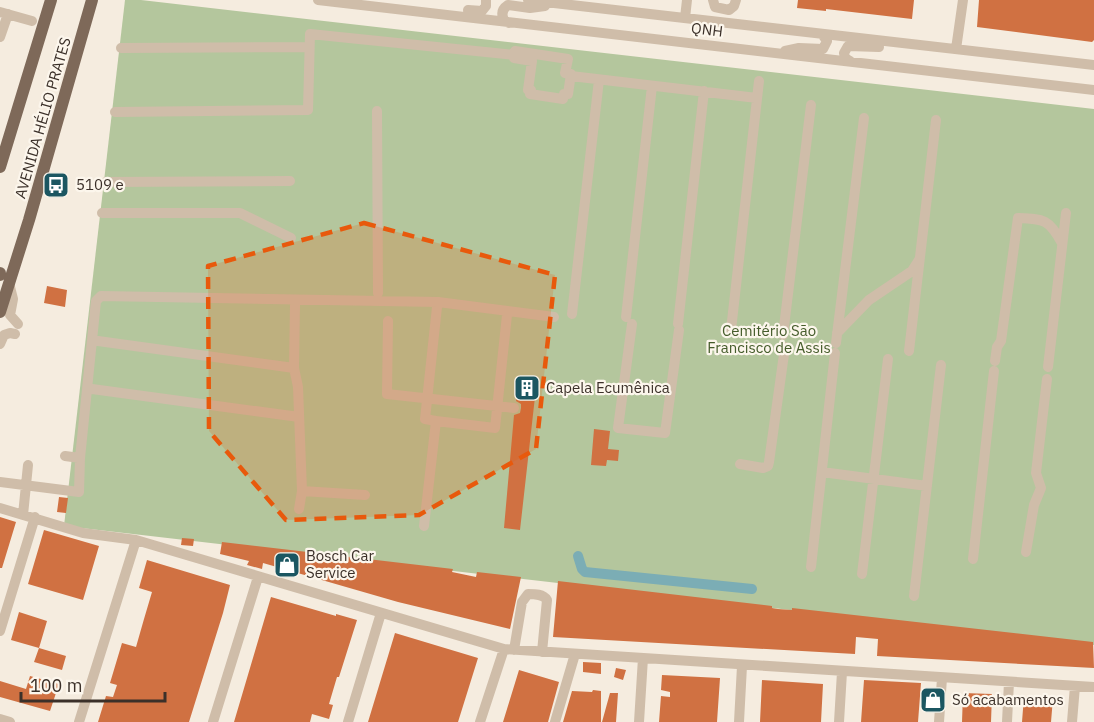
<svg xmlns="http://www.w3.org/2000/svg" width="1094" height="722" font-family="'IBM Plex Sans',sans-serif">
<rect width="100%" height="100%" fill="#f5ecdf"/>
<!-- green -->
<path fill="#b4c69d" d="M125,0H141L1094,109V645L64,526Z"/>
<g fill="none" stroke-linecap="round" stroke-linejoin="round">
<!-- canal -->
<path stroke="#7badb5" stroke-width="10" d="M578,556L582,569L585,572L752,589"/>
</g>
<!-- building -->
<path fill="#d07142" d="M798,0H914L912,19L826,9V11L797,8Z
M979,0H1094V40L1092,42L977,27Z
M47,286L67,290L65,307L44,303Z
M519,377L537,379L520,530L504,528L514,415L520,413L521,408V404L516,401Z
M594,429L610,431L608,449L619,450L618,461L607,460L606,466L591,465Z
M59,497L68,498L66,513L57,512Z
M0,517L16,522L2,568H0Z
M44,530L99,546L83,600L28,584Z
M182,538L194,539L193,546L181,545Z
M222,542L453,569L452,572L476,577L477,572L521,577L510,629L398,602L263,563L262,569L247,565L249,561L220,554Z
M147,560L230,585L223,613L189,722H98L106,696L113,697L117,685L110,683L122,643L136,647L144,619L152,592L139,588Z
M558,581L772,606V608L778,609L792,610V608L1093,642L1094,668L877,656L878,639L856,637L855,654L553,637Z
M271,597L336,616V614L357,620L339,677H337L329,704L333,705L329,719L312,714L310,722H234Z
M19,612L47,621L39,648L11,640Z
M395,633L478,658L458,722H368Z
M39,648L66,656L62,670L34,662Z
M583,662L601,663V674L583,672Z
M616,668L626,670L623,680L614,677Z
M519,670L559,682L548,722H503Z
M662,675L720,678L717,722H659L661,696L670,697V692L661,690Z
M30,676L59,684L50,711L0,697V681L26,689Z
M762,680L823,684L821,722H760Z
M864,680L921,683L918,722H861Z
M593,690L601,691V722H563L572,691L592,692Z
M610,693H618L616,722H602Z
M963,693L992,694L991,722H962Z
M1024,696L1053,698L1051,722H1022Z"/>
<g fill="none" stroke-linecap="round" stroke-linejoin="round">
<!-- minor -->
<path stroke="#cfbda9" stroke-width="10" d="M318,0L1094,90
M528,0L1094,65
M713,0L715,7L729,10L734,6L736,0
M468,10L482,11L486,6V0
M0,12L32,21
M685,18L687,0
M509,23L504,20C501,14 502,9 508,5L530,8L545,6
M0,37L8,14
M121,48L309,47
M956,49L963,0
M515,51L568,59L565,73L571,74L568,94H564L563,99L530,94L531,90H528L532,61L514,58Z
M785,51L799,48L823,49L827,41L822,34
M850,61L845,58L844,53L848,46L879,47
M571,76L757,98
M377,111L378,293
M115,112L308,110L310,34L514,55
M106,182L290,181
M102,213H240L291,238
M9,283L13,299L10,315L18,324
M295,304L294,368L298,387L302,491L299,509
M572,314L599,80
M626,317L652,86
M388,321L387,394L514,408
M632,324L618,428L665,433L679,330
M678,324L704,91
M731,330L759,81
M837,333L869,300L912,271L919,260
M783,335L811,105
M98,341L294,368
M836,343L864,118
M0,344L4,335L10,333L15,334
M909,351L936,120
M995,361L997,347L1001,341L1018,218C1044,219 1049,219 1062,243
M1048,367L1066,213
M92,389L299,417
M436,421L495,428L507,315
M65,456L80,458
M740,464L763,468L768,466L769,462L785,347
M822,472L927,486
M0,482L79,492L80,458L96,301L101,296L438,302L554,317
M302,491L365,495
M0,508L83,533L136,540L504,649L1094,687
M23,515L28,465
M424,526L436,421L425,419L437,307
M1026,552L1034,505L1041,488L1036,473L1047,379
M973,559L994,371
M811,567L835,353
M862,574L888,359
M914,596L941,365
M0,631L35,517
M514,650L522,602L528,594C535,594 543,594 547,600L542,652
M0,719L10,722
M79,722L136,540
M213,722L258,577
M348,722L381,613
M480,722L504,649
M555,722L575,654
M639,722L643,658
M739,722L742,666
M839,722L842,672
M939,722L942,678
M1007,722L1009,682
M1072,722L1075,686"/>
<!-- major -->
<path stroke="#7e6959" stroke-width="12" d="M0,167L51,0
M0,273V275
M0,312L29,220L92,0"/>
</g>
<!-- marked area -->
<path fill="#e8590c" fill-opacity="0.2" stroke="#e8590c" stroke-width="4.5" stroke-dasharray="12 8" stroke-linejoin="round" d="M364,223L555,275L536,449L419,515L286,520L209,431L208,266Z"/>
<!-- icons -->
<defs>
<g id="bus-square" transform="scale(1.35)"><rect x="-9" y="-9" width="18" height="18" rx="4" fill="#1b5661" stroke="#fcf6ec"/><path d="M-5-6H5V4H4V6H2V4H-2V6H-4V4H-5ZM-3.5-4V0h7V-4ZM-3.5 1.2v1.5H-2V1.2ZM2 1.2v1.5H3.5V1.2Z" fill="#fff"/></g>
<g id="building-square" transform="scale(1.35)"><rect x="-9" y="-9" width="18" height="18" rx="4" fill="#1b5661" stroke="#fcf6ec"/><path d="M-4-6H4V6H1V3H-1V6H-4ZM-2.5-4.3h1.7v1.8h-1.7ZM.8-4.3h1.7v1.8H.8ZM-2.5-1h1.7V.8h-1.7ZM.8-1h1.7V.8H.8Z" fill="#fff"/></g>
<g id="shop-square" transform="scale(1.35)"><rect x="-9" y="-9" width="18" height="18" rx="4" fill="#1b5661" stroke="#fcf6ec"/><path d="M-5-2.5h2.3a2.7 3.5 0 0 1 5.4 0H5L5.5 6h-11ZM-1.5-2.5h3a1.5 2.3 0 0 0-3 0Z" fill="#fff"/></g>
</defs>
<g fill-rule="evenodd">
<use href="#bus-square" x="56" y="185"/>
<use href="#building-square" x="527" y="388"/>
<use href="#shop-square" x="287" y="565"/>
<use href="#shop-square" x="933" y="700"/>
</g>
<g text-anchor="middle" stroke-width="4.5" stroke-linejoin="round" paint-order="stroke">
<!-- street labels -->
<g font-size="15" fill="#3b3029" stroke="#fcf6ec">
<text transform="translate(707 30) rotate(7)" y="5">QNH</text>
<text transform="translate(43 118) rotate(-74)" y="5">AVENIDA HÉLIO PRATES</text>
</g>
<!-- poi labels -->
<g font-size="15" fill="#3b3029" stroke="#fcf6ec" text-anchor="start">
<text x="76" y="190">5109 e</text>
<text x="546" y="393">Capela Ecumênica</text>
<text x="306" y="561">Bosch Car<tspan x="306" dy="17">Service</tspan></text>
<text x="952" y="705">Só acabamentos</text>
</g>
<!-- park labels -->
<g font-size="15" fill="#455c2b" stroke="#fcf6ec">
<text x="769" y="336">Cemitério São<tspan x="769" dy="17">Francisco de Assis</tspan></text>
</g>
</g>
<!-- scale -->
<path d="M21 692v9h144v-9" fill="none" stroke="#3b3029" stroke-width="3"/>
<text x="30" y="692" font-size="18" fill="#3b3029" stroke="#fcf6ec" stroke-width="4.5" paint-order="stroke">100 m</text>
</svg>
